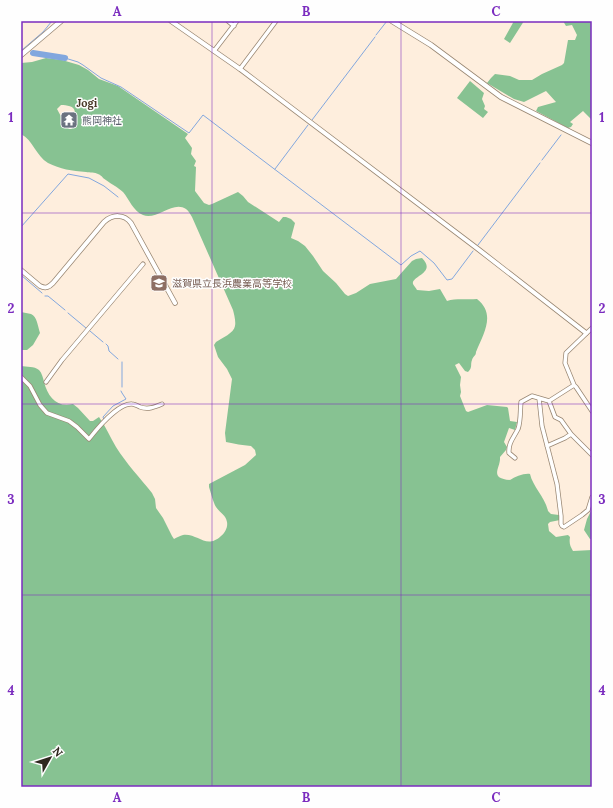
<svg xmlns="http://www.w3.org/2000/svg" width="613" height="808" font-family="Lora,'Noto Sans JP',serif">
<rect width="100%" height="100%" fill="#feeedd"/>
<!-- forest -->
<path fill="#87c292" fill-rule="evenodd" d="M514,21H524L510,43L504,39Z
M563,21H592V120L583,111L570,122L573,124L571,127L568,128L536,111L538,107L556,102L546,91L524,102L514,99L487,83L491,78L495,74L510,76L519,80H532L542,74L562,65L564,63L568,40H575L577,35L572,25L566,26Z
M46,58L62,60L79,65L88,70L99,79L118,86L188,134L185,138L192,148L191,154L196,161L194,166L196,167L195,191L204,203L209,205L212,204L238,192L243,196L248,202L279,222L283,217H286L291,219L295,223L291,238L298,241L305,246L313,256L323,271L336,283L345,294L348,296L356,293L370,284L396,279L412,261L416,259L422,258C437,273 411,276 413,284C414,286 416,288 417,290L429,291L440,289L447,301C456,298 467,300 477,299C496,314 484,333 476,352C476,356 473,356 472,360C470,365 473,367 468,372L465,371L459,363L455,365L461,377L460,385L461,392L460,396L466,411L468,412L487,405L507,407L508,408L510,421L517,422L515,430L509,428L504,442L507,447L506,450L500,457C501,468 488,478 510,480C515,477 524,473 530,474C533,487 545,497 548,511L551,514L559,515L560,520L550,522L548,524L549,531L556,537L568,535L570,537C569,543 570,546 573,551L592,550V787H21V366C27,367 34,366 39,370C42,373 43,378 44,382C48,397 57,408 73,404L78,408L90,421H93L99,417C106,427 110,437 116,447C126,463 140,478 152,493L155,499L156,508L163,518L172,536L174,539C177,537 180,536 183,535C198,533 206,550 221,536C225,533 228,527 227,522C226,515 220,513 216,507C213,502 211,493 209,487V484L245,465L256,455L255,450L251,446C242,445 235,444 226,442L225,433L232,379L227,369L218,357L214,345L216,342C222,338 234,333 235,326C236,321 234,314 233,310L192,217C190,214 189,211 186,209C173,200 156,221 143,215C133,211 129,199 123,192C119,188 108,182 103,178C103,177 99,174 98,174C95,172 90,173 86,172C72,171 60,169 48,163C36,156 33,140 21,134V63L32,62ZM61,105C68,105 79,107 73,116L77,124L71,129H69L64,122L57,109Z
M470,81L484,93L482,99L485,106L484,109L488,112L483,118L457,98Z
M21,312C24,313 28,313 31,314C37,316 38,327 40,333L33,345L27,350H21Z
M592,509V539H590L584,530L587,519Z"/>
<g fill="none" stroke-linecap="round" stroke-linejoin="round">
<!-- stream -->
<path stroke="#82a7de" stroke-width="1" d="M376,35L387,21
M22,50L43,32L52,21
M65,58L78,62L83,65L101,78L121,87L189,133L203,115L401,265L411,256L420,251L434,263L447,280L452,279L473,251
M312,120L375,37
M542,160L561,135
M275,169L308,125
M21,227L68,174L89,178L104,186L118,197
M478,245L540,163
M21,275L42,293
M45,296H48L65,310
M68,313L86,328
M90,331L103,342
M106,344L108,346L109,351L118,359
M122,387V362
M104,420L103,417L113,406L126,399L122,393L121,391"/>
<!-- river -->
<path stroke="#82a7de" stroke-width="6" d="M33,53L65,58"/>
<!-- minor casing -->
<g stroke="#998773" stroke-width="5">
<path id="minor" d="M228,21L234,26
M214,51L237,21
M240,69L276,21
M592,328L566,353L565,363L574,385L576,387L592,411
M21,377L30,386L40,405L47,413L69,421L77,427L89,439C96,430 118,403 132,404C134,404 138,406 140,407C148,410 155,407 162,404
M46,382L62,360L143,264
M539,398L542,426L557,484L561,516V524L562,526L564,527L582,515L588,510L592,497
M549,401L555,417L561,420L571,434L592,455
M547,446L565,438L571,434
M515,458L509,453C508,443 514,437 518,429C521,421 520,410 521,402L532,396L549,401L571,387L574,385"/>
</g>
<!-- tertiary casing -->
<g stroke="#998773" stroke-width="5.5">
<path id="tertiary" d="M171,21L240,69L478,249L586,333
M21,270L40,286C46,289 49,287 53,283L104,222C113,214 124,214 131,223L175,303"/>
</g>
<!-- secondary casing -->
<g stroke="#998773" stroke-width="6">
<path id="secondary" d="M392,21L431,45L501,97L592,143
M21,55L61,21"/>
</g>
<!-- minor -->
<use href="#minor" stroke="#fff" stroke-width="3.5"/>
<!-- tertiary -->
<use href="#tertiary" stroke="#fff" stroke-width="4"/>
<!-- secondary -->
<use href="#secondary" stroke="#fff" stroke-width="4.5"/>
</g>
<!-- grid -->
<path fill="none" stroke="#7b2cbf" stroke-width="1" stroke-opacity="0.55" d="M212,21V787M401,21V787M21,213H592M21,404H592M21,595H592"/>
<!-- icons -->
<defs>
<g id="temple-square" transform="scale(0.9)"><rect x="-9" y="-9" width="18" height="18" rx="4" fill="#6b7280" stroke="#fefefe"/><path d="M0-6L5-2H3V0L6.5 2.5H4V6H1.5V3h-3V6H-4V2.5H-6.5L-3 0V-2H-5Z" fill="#fff"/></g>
<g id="school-square" transform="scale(0.9)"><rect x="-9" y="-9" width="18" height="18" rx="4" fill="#8d6e63" stroke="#fefefe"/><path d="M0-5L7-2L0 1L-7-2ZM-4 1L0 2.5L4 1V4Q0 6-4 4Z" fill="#fff"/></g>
</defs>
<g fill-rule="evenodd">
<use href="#temple-square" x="69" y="120"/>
<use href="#school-square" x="159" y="283"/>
</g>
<g text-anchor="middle" stroke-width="3" stroke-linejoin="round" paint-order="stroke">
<!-- worship labels -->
<g font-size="10" fill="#5b616d" stroke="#fefefe" text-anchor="start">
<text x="82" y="124">熊岡神社</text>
</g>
<!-- education labels -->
<g font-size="10" fill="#785e54" stroke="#fefefe" text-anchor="start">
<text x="172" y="287">滋賀県立長浜農業高等学校</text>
</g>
<!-- neighbourhood labels -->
<g font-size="11" font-weight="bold" fill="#4a3a29" stroke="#fefefe">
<text x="87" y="107">Jogi</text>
</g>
</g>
<!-- border -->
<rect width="613" height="808" fill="none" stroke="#fefefe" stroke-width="44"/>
<!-- north arrow -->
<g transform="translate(50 758) rotate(51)" stroke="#fefefe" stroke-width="3" paint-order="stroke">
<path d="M0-3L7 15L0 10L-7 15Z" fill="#2f271f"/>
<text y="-6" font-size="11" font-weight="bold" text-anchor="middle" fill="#2f271f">N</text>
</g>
<rect x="22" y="22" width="569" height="764" fill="none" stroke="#7b2cbf" stroke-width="1.5"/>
<g font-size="13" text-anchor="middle" font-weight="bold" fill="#7b2cbf">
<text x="117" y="16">A</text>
<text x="306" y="16">B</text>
<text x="496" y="16">C</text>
<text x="11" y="122">1</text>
<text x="602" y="122">1</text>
<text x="11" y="313">2</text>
<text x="602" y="313">2</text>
<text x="11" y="504">3</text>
<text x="602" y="504">3</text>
<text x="11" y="695">4</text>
<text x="602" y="695">4</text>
<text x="117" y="802">A</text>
<text x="306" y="802">B</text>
<text x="496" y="802">C</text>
</g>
</svg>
